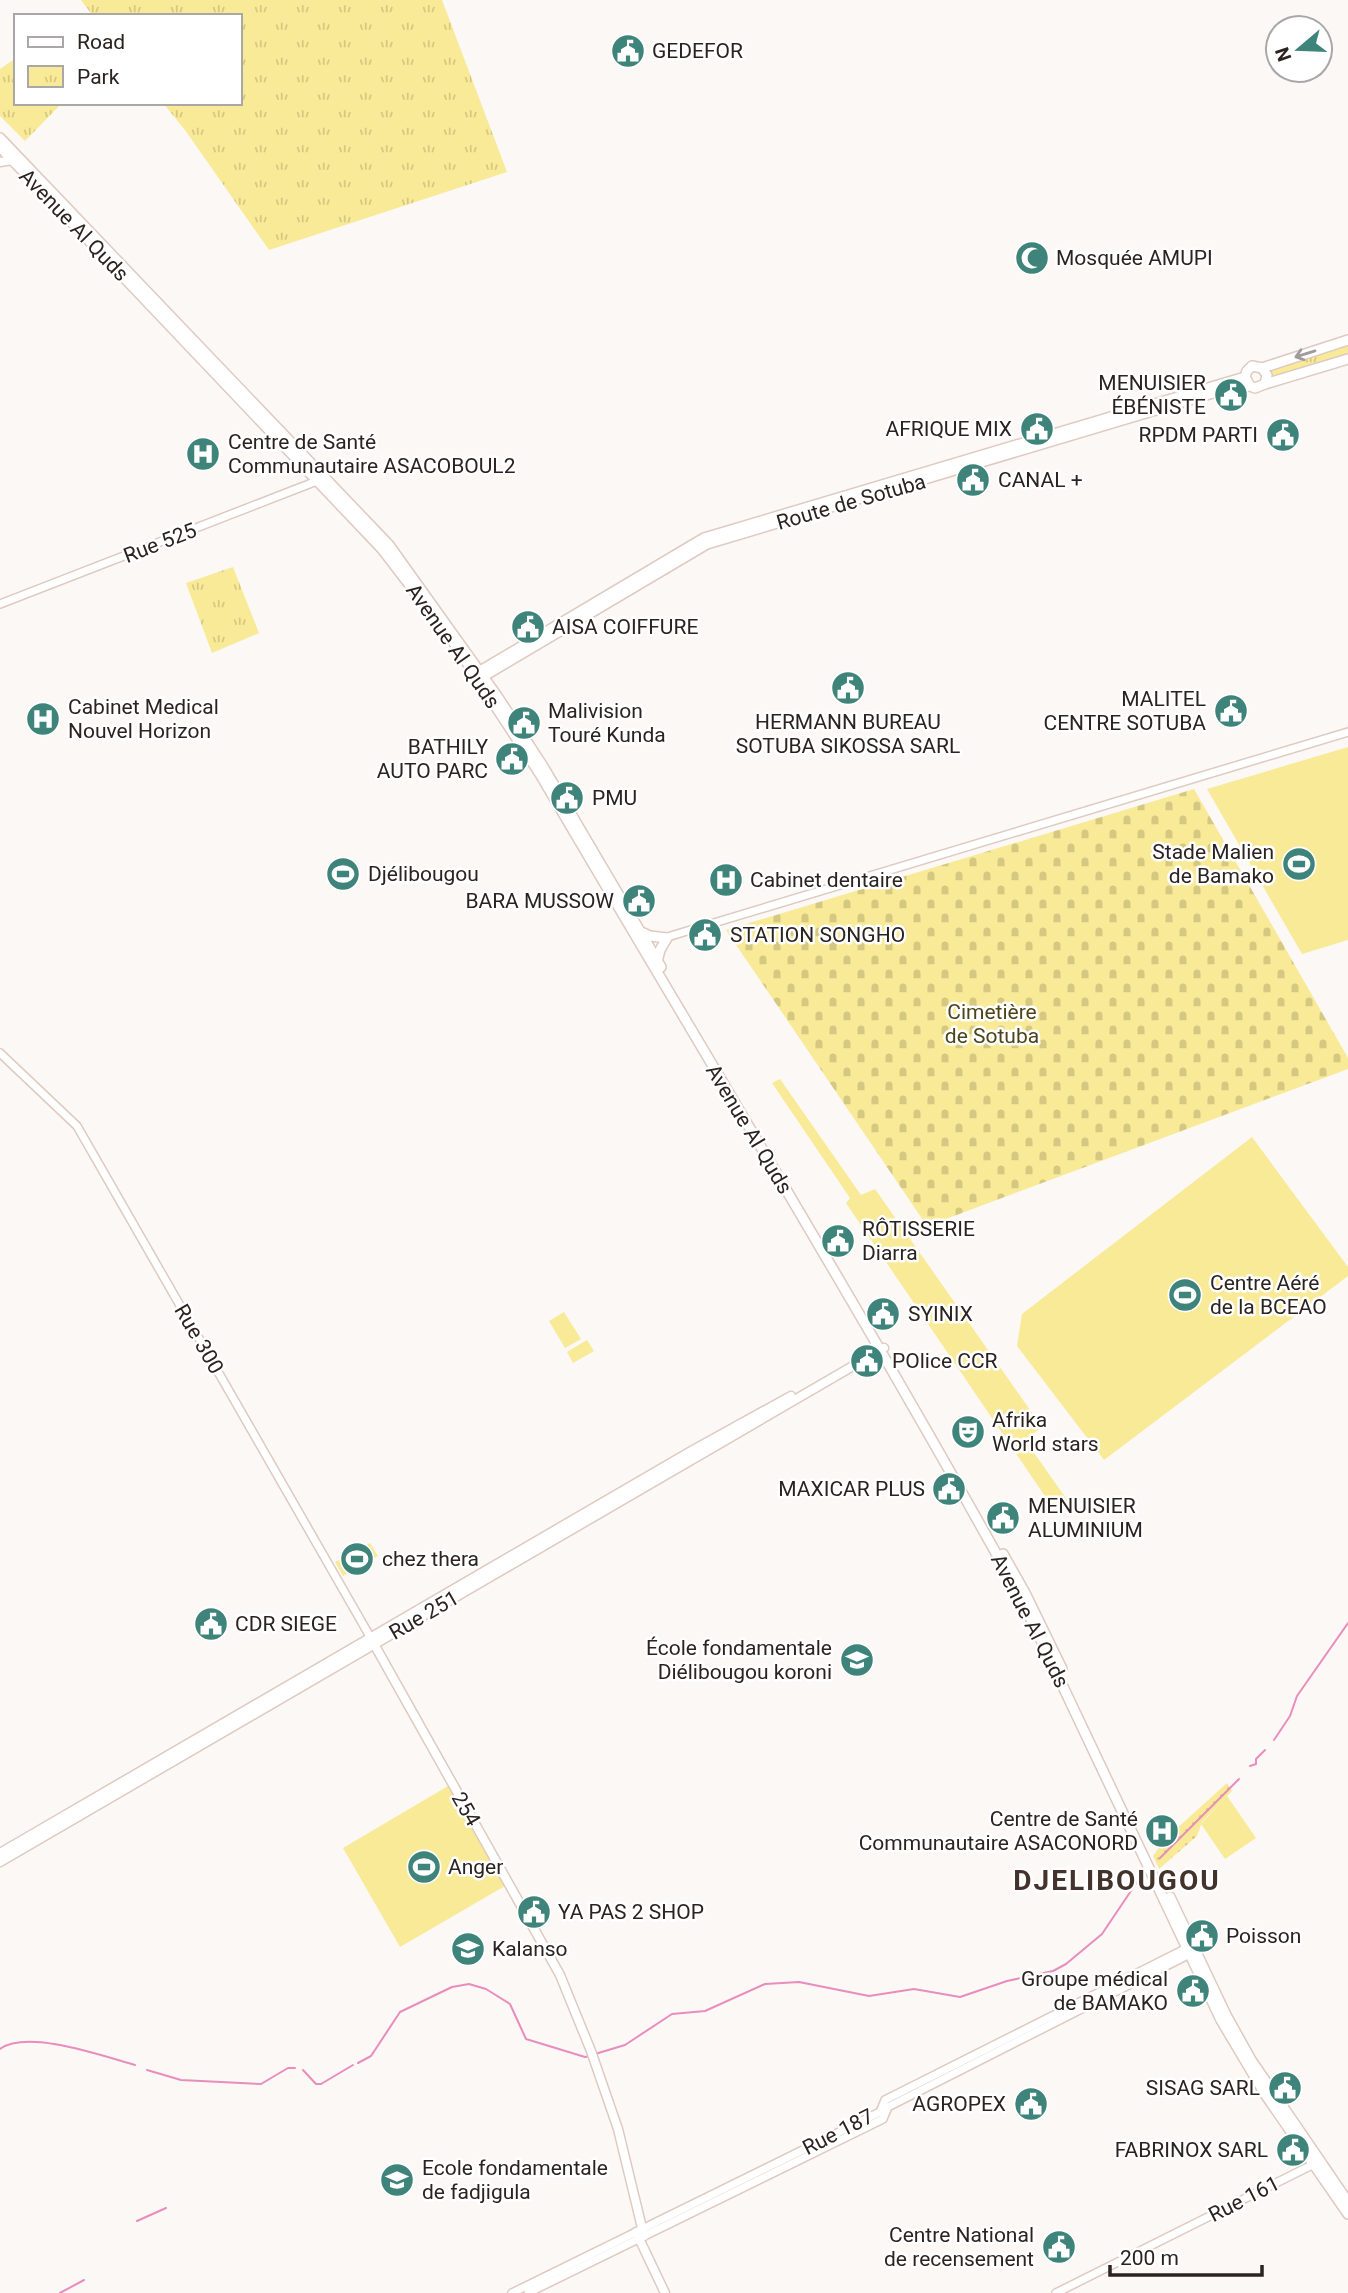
<svg xmlns="http://www.w3.org/2000/svg" width="1348" height="2293" font-family="Roboto,sans-serif">
<defs>
<pattern id="grass-dots" width="8" height="8" patternUnits="userSpaceOnUse" patternTransform="scale(1.75)"><rect width="8" height="8" fill="#f8ea96"/><path d="M2 2h.1M6 6h.1" fill="none" stroke="#d5c881" stroke-width="1.8" stroke-linecap="round"/></pattern>
<pattern id="cemetery-stones" width="16" height="16" patternUnits="userSpaceOnUse" patternTransform="scale(1.75)"><rect width="16" height="16" fill="#f8ea96"/><path d="M2 7V4a2 2 0 0 1 4 0v3zM10 15v-3a2 2 0 0 1 4 0v3z" fill="#d5c881"/></pattern>
<pattern id="park-tufts" width="24" height="20" patternUnits="userSpaceOnUse" patternTransform="scale(1.75)"><rect width="24" height="20" fill="#f8ea96"/><path d="M3 7l-1-3M5 7V3M7 7l1-3M15 17l-1-3M17 17v-4M19 17l1-3" fill="none" stroke="#d5c881"/></pattern>
</defs>
<rect width="100%" height="100%" fill="#fcf8f6"/>
<!-- grass -->
<path fill="url(#grass-dots)" d="M1227,1783L1232,1791L1202,1822L1197,1836L1159,1869L1153,1856L1164,1840Z"/>
<!-- cemetery -->
<path fill="url(#cemetery-stones)" d="M1194,789L1348,1058V1069L927,1226L726,930Z"/>
<!-- park -->
<path fill="url(#park-tufts)" d="M81,0H442L507,172L269,250L185,130L163,103H240V16H93Z
M16,58V103H62L25,141L0,116V69Z
M1348,343V357L1273,379L1270,377L1269,368Z
M233,567L259,633L212,653L186,583Z"/>
<!-- garden -->
<path fill="#f8ea96" d="M1348,747V940L1302,954L1207,789Z
M780,1079L861,1195L875,1189L1042,1427L1025,1440L1070,1504L1057,1514L846,1203L850,1198L772,1083Z
M1252,1137L1348,1267V1276L1104,1460L1017,1346L1022,1314Z
M564,1312L581,1339L565,1348L549,1321Z
M587,1340L594,1351L573,1363L567,1352Z
M370,1543L378,1556L343,1576L335,1562Z
M448,1786L505,1886L400,1947L343,1848Z
M1227,1796L1256,1838L1225,1859L1201,1824Z"/>
<g fill="none" stroke-linecap="round" stroke-linejoin="round">
<!-- stream -->
<path stroke="#e98dbc" stroke-width="2" d="M1274,1740L1290,1716L1297,1696L1348,1623
M1250,1766L1256,1764V1759L1265,1750
M1160,1858L1239,1779
M0,2049C27,2029 103,2056 135,2065
M595,2054L625,2045L672,2014L705,2011L765,1984L799,1982L869,1996L914,1989L960,1997L1007,1981L1053,1971L1066,1964L1102,1934L1145,1870
M358,2063L371,2056L400,2012L452,1987L469,1984L486,1989L510,2004L526,2039L585,2057L590,2056
M147,2070L181,2080L261,2084L288,2068H295
M303,2070L316,2084H321L353,2065
M137,2221L166,2208
M60,2293L84,2280"/>
<!-- tertiary casing -->
<g stroke="#dfcac1" stroke-width="10">
<path id="tertiary" d="M0,604L322,479
M664,938L1348,732
M0,1053L77,1126L372,1640
M512,2293L880,2112L885,2100L1191,1946
M528,2293L883,2119L888,2107L1192,1953
M1056,2293L1318,2162"/>
</g>
<!-- secondary casing -->
<g stroke="#dfcac1" stroke-width="11">
<path id="secondary" d="M0,162L12,160L17,156
M374,1644L560,1975L591,2051L618,2129L644,2236
M0,1853L693,1450L791,1396
M0,1862L884,1348
M636,2232L665,2293"/>
</g>
<!-- primary casing -->
<g stroke="#dfcac1" stroke-width="12">
<path id="primary" d="M0,138L389,545L497,696L544,768L661,967
M0,147L382,549L452,640L540,774C701,1048 867,1320 1021,1598L1221,2020L1265,2094L1348,2214
M1262,368L1267,375L1265,384L1255,388L1250,386L1245,377L1247,371L1252,366L1262,368L1348,340
M1265,384L1348,359
M475,674L704,538L1245,377
M479,679L707,544L1233,387L1250,386
M639,931L650,936L667,938
M657,962L660,950L667,938
M1003,1554L1025,1593L1062,1669
M1170,1897L1226,2015L1251,2060L1348,2202"/>
</g>
<!-- tertiary -->
<use href="#tertiary" stroke="#fff" stroke-width="7"/>
<!-- secondary -->
<use href="#secondary" stroke="#fff" stroke-width="8"/>
<!-- primary -->
<use href="#primary" stroke="#fff" stroke-width="9"/>
</g>
<!-- one-way arrows -->
<defs><path id="oneway-shaft" d="M-6 0H5M1.5-3L5.5 0L1.5 3" fill="none" stroke-width="1.6" stroke-linecap="round" stroke-linejoin="round" transform="scale(1.75)"/></defs>
<use stroke="#a09c9b" href="#oneway-shaft" transform="translate(1305 354) rotate(163)"/>
<!-- icons -->
<defs>
<g id="civic-disc" transform="scale(1.75)"><circle r="9.5" fill="#3e847a" stroke="#fff"/><path d="M-.6-6.5H3V-4.5H.6V-3L4-1V1h2V6H-6V1h2V-1L-.6-3ZM-1.2 2.5V6h2.4V2.5Z" fill="#fff"/></g>
<g id="mosque-disc" transform="scale(1.75)"><circle r="9.5" fill="#3e847a" stroke="#fff"/><path d="M3.5-4.9A6 6 0 1 0 3.5 4.9A5 5 0 1 1 3.5-4.9Z" fill="#fff"/></g>
<g id="hospital-disc" transform="scale(1.75)"><circle r="9.5" fill="#3e847a" stroke="#fff"/><path d="M-5-5h3v3.5h4V-5h3V5h-3V1.5h-4V5h-3Z" fill="#fff"/></g>
<g id="stadium-disc" transform="scale(1.75)"><circle r="9.5" fill="#3e847a" stroke="#fff"/><path d="M0-5a6.5 5 0 1 0 0 10a6.5 5 0 1 0 0-10ZM-3.5-1.8h7v3.6h-7Z" fill="#fff"/></g>
<g id="theatre-disc" transform="scale(1.75)"><circle r="9.5" fill="#3e847a" stroke="#fff"/><path d="M-5-5.5Q0-4 5-5.5V0Q5 5 0 6Q-5 5-5 0ZM-3.3-2.5H-1v1.5H-3.3ZM1-2.5H3.3v1.5H1ZM-2.8 1Q0 5.5 2.8 1Z" fill="#fff"/></g>
<g id="school-disc" transform="scale(1.75)"><circle r="9.5" fill="#3e847a" stroke="#fff"/><path d="M0-5L7-2L0 1L-7-2ZM-4 1L0 2.5L4 1V4Q0 6-4 4Z" fill="#fff"/></g>
</defs>
<g fill-rule="evenodd">
<use href="#civic-disc" x="628" y="51"/>
<use href="#mosque-disc" x="1032" y="258"/>
<use href="#civic-disc" x="1231" y="395"/>
<use href="#civic-disc" x="1037" y="429"/>
<use href="#civic-disc" x="1283" y="435"/>
<use href="#hospital-disc" x="203" y="454"/>
<use href="#civic-disc" x="973" y="480"/>
<use href="#civic-disc" x="528" y="627"/>
<use href="#civic-disc" x="848" y="688"/>
<use href="#civic-disc" x="1231" y="711"/>
<use href="#hospital-disc" x="43" y="719"/>
<use href="#civic-disc" x="524" y="723"/>
<use href="#civic-disc" x="512" y="759"/>
<use href="#civic-disc" x="567" y="798"/>
<use href="#stadium-disc" x="1299" y="864"/>
<use href="#stadium-disc" x="343" y="874"/>
<use href="#hospital-disc" x="726" y="880"/>
<use href="#civic-disc" x="639" y="901"/>
<use href="#civic-disc" x="705" y="935"/>
<use href="#civic-disc" x="838" y="1241"/>
<use href="#stadium-disc" x="1185" y="1295"/>
<use href="#civic-disc" x="883" y="1314"/>
<use href="#civic-disc" x="867" y="1361"/>
<use href="#theatre-disc" x="968" y="1432"/>
<use href="#civic-disc" x="949" y="1489"/>
<use href="#civic-disc" x="1003" y="1518"/>
<use href="#stadium-disc" x="357" y="1559"/>
<use href="#civic-disc" x="211" y="1624"/>
<use href="#school-disc" x="857" y="1660"/>
<use href="#hospital-disc" x="1162" y="1831"/>
<use href="#stadium-disc" x="424" y="1867"/>
<use href="#civic-disc" x="534" y="1912"/>
<use href="#civic-disc" x="1202" y="1936"/>
<use href="#school-disc" x="468" y="1949"/>
<use href="#civic-disc" x="1193" y="1991"/>
<use href="#civic-disc" x="1285" y="2088"/>
<use href="#civic-disc" x="1031" y="2104"/>
<use href="#civic-disc" x="1293" y="2150"/>
<use href="#school-disc" x="397" y="2180"/>
<use href="#civic-disc" x="1059" y="2247"/>
</g>
<g text-anchor="middle" stroke-width="5" stroke-linejoin="round" paint-order="stroke">
<!-- poi labels -->
<g font-size="21" fill="#2b2320" stroke="#fff" text-anchor="start">
<text x="652" y="58">GEDEFOR</text>
<text x="1056" y="265">Mosquée AMUPI</text>
<text x="1206" y="390" text-anchor="end">MENUISIER<tspan x="1206" dy="24">ÉBÉNISTE</tspan></text>
<text x="1012" y="436" text-anchor="end">AFRIQUE MIX</text>
<text x="1258" y="442" text-anchor="end">RPDM PARTI</text>
<text x="228" y="449">Centre de Santé<tspan x="228" dy="24">Communautaire ASACOBOUL2</tspan></text>
<text x="998" y="487">CANAL +</text>
<text x="552" y="634">AISA COIFFURE</text>
<text x="1206" y="706" text-anchor="end">MALITEL<tspan x="1206" dy="24">CENTRE SOTUBA</tspan></text>
<text x="68" y="714">Cabinet Medical<tspan x="68" dy="24">Nouvel Horizon</tspan></text>
<text x="548" y="718">Malivision<tspan x="548" dy="24">Touré Kunda</tspan></text>
<text x="848" y="729" text-anchor="middle">HERMANN BUREAU<tspan x="848" dy="24">SOTUBA SIKOSSA SARL</tspan></text>
<text x="488" y="754" text-anchor="end">BATHILY<tspan x="488" dy="24">AUTO PARC</tspan></text>
<text x="592" y="805">PMU</text>
<text x="1274" y="859" text-anchor="end">Stade Malien<tspan x="1274" dy="24">de Bamako</tspan></text>
<text x="368" y="881">Djélibougou</text>
<text x="750" y="887">Cabinet dentaire</text>
<text x="614" y="908" text-anchor="end">BARA MUSSOW</text>
<text x="730" y="942">STATION SONGHO</text>
<text x="862" y="1236">RÔTISSERIE<tspan x="862" dy="24">Diarra</tspan></text>
<text x="1210" y="1290">Centre Aéré<tspan x="1210" dy="24">de la BCEAO</tspan></text>
<text x="908" y="1321">SYINIX</text>
<text x="892" y="1368">POlice CCR</text>
<text x="992" y="1427">Afrika<tspan x="992" dy="24">World stars</tspan></text>
<text x="925" y="1496" text-anchor="end">MAXICAR PLUS</text>
<text x="1028" y="1513">MENUISIER<tspan x="1028" dy="24">ALUMINIUM</tspan></text>
<text x="382" y="1566">chez thera</text>
<text x="235" y="1631">CDR SIEGE</text>
<text x="832" y="1655" text-anchor="end">École fondamentale<tspan x="832" dy="24">Diélibougou koroni</tspan></text>
<text x="1138" y="1826" text-anchor="end">Centre de Santé<tspan x="1138" dy="24">Communautaire ASACONORD</tspan></text>
<text x="448" y="1874">Anger</text>
<text x="558" y="1919">YA PAS 2 SHOP</text>
<text x="1226" y="1943">Poisson</text>
<text x="492" y="1956">Kalanso</text>
<text x="1168" y="1986" text-anchor="end">Groupe médical<tspan x="1168" dy="24">de BAMAKO</tspan></text>
<text x="1260" y="2095" text-anchor="end">SISAG SARL</text>
<text x="1006" y="2111" text-anchor="end">AGROPEX</text>
<text x="1268" y="2157" text-anchor="end">FABRINOX SARL</text>
<text x="422" y="2175">Ecole fondamentale<tspan x="422" dy="24">de fadjigula</tspan></text>
<text x="1034" y="2242" text-anchor="end">Centre National<tspan x="1034" dy="24">de recensement</tspan></text>
</g>
<!-- street labels -->
<g font-size="21" fill="#2b2320" stroke="#fff">
<text transform="translate(74 225) rotate(46)" y="7">Avenue Al Quds</text>
<text transform="translate(851 502) rotate(-16)" y="7">Route de Sotuba</text>
<text transform="translate(160 543) rotate(-21)" y="7">Rue 525</text>
<text transform="translate(453 646) rotate(55)" y="7">Avenue Al Quds</text>
<text transform="translate(749 1129) rotate(59)" y="7">Avenue Al Quds</text>
<text transform="translate(199 1339) rotate(60)" y="7">Rue 300</text>
<text transform="translate(424 1615) rotate(-30)" y="7">Rue 251</text>
<text transform="translate(1030 1621) rotate(63)" y="7">Avenue Al Quds</text>
<text transform="translate(466 1809) rotate(60)" y="7">254</text>
<text transform="translate(838 2132) rotate(-27)" y="7">Rue 187</text>
<text transform="translate(1244 2199) rotate(-27)" y="7">Rue 161</text>
</g>
<!-- park labels -->
<g font-size="21" fill="#4c451a" stroke="#fff">
<text x="992" y="1019">Cimetière<tspan x="992" dy="24">de Sotuba</tspan></text>
</g>
<!-- district labels -->
<g font-size="28" font-weight="bold" letter-spacing="2" fill="#44332c" stroke="#fff">
<text x="1117" y="1890">DJELIBOUGOU</text>
</g>
</g>
<!-- legend -->
<rect x="14" y="14" width="228" height="91" fill="#ffffff" stroke="#aaa7a6" stroke-width="2"/>
<rect x="28" y="37" width="35" height="10" fill="#ffffff" stroke="#aaa7a6" stroke-width="2"/>
<text x="77" y="49" font-size="21" fill="#2b2320">Road</text>
<rect x="28" y="66" width="35" height="21" fill="url(#park-tufts)" stroke="#aaa7a6" stroke-width="2"/>
<text x="77" y="84" font-size="21" fill="#2b2320">Park</text>
<!-- north arrow -->
<g transform="translate(1299 49) rotate(251)"><circle r="33" fill="#ffffff" stroke="#aaa7a6" stroke-width="2"/>
<path d="M0-5L12 26L0 18L-12 26Z" fill="#3e847a"/>
<text y="-10" font-size="19" font-weight="bold" text-anchor="middle" fill="#2b2320">N</text>
</g>
<!-- scale -->
<path d="M1110 2265v10h152v-10" fill="none" stroke="#2b2320" stroke-width="3.5"/>
<text x="1120" y="2265" font-size="21" fill="#2b2320" stroke="#ffffff" stroke-width="5" paint-order="stroke">200 m</text>
</svg>
